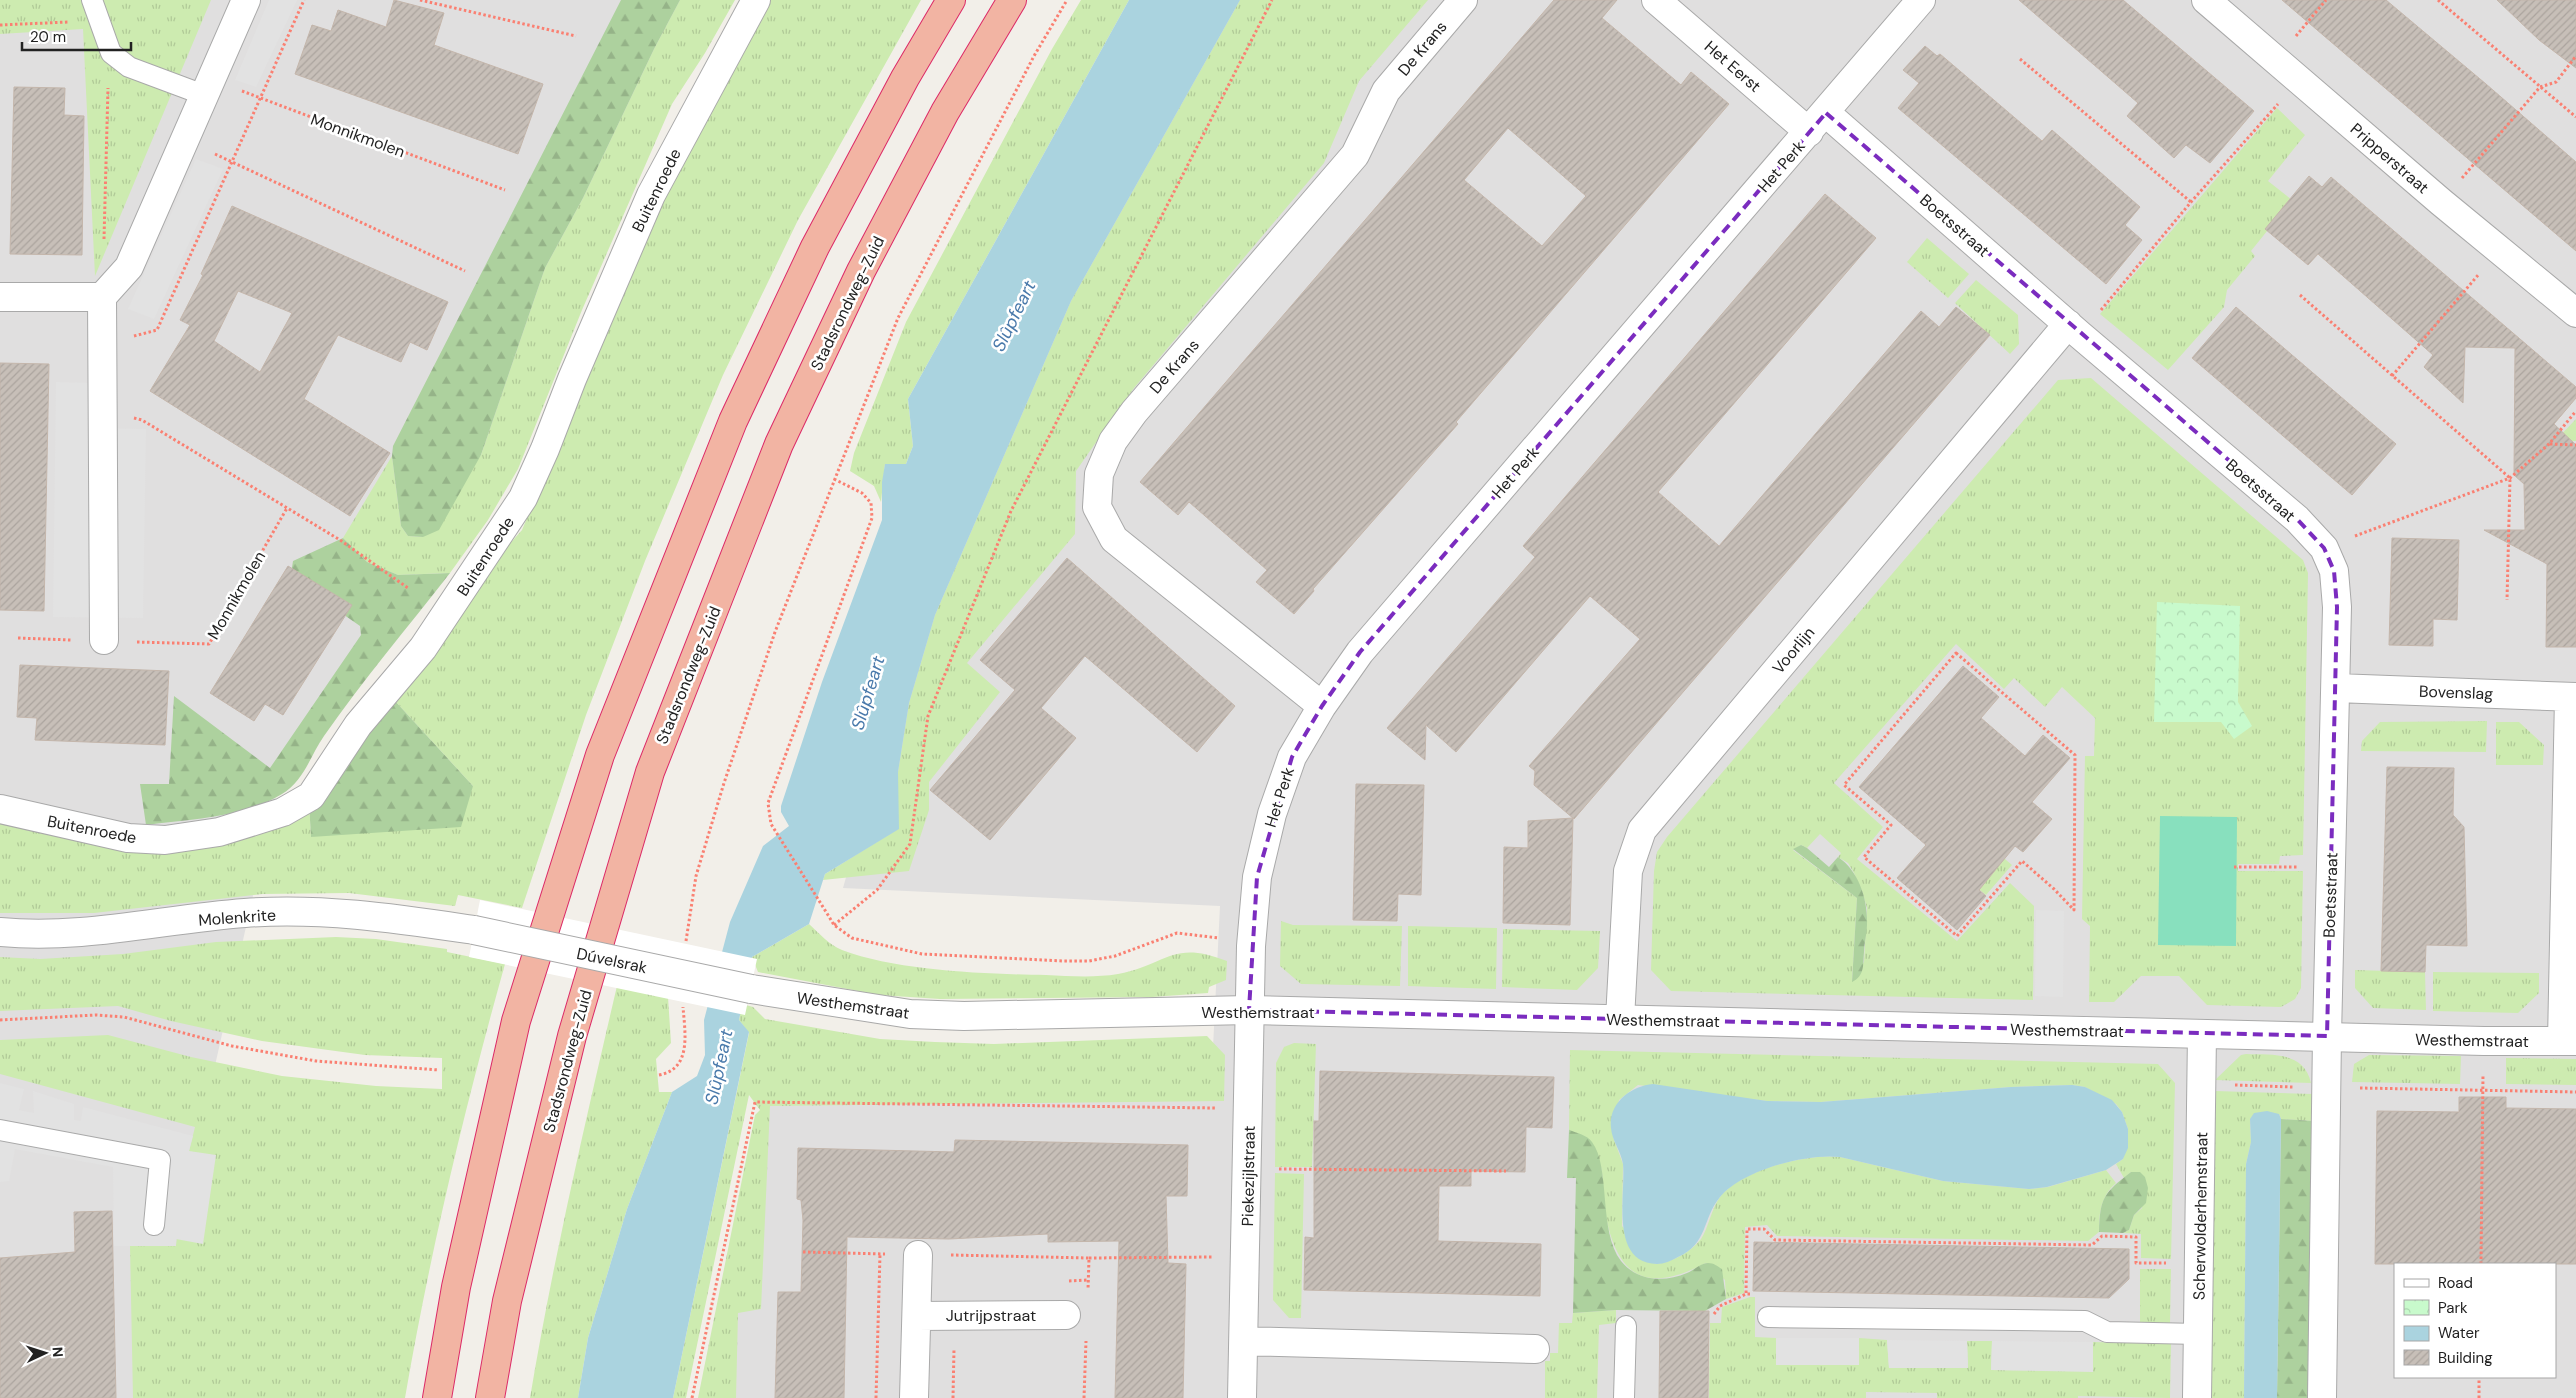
<svg xmlns="http://www.w3.org/2000/svg" width="2576" height="1398" font-family="'DM Sans',sans-serif">
<defs>
<pattern id="grass-tufts" width="24" height="20" patternUnits="userSpaceOnUse" patternTransform="scale(1.25)"><rect width="24" height="20" fill="#cdebb0"/><path d="M3 7l-1-3M5 7V3M7 7l1-3M15 17l-1-3M17 17v-4M19 17l1-3" fill="none" stroke="#b0c997"/></pattern>
<pattern id="forest-firs" width="22" height="20" patternUnits="userSpaceOnUse" patternTransform="scale(1.25)"><rect width="22" height="20" fill="#add19e"/><path d="M5 1l3.5 6h-7zM16 11l3.5 6h-7z" fill="#95b388"/></pattern>
<pattern id="park-crowns" width="20" height="18" patternUnits="userSpaceOnUse" patternTransform="scale(1.25)"><rect width="20" height="18" fill="#c8facc"/><path d="M2 6a3 3 0 1 1 6 0M12 15a3 3 0 1 1 6 0" fill="none" stroke="#acd6af"/></pattern>
<pattern id="building-hatch" width="6" height="6" patternUnits="userSpaceOnUse" patternTransform="scale(1.25)"><rect width="6" height="6" fill="#c7bfb8"/><path d="M-1 1l2-2M0 6l6-6M5 7l2-2" fill="none" stroke="#aba49e"/></pattern>
</defs>
<rect width="100%" height="100%" fill="#f2efe9"/>
<!-- residential -->
<path fill="#e0dfdf" fill-rule="evenodd" d="M0,0H710L527,363L408,588L277,788L210,1088L320,1398H0Z
M1221,0H2576V1398H710L774,1074L1212,1068L1220,906L843,888L907,662L1119,181ZM2395,1264H2555V1377H2395Z"/>
<!-- grass -->
<path fill="url(#grass-tufts)" fill-rule="evenodd" d="M0,0H211L95,276L83,29L0,34Z
M680,0H735L705,53L672,104L582,310L518,469L488,520L450,573L398,575L367,562L343,538L392,456L401,526L408,536L423,537L481,455L545,268L583,198L654,49Z
M766,0H921L798,220L723,375L645,561L586,715L522,908L458,895L455,906L349,893L262,894L94,913H0V819L148,853H159L309,803L311,837L473,786L396,702L411,684L489,567L522,530L674,164Z
M1081,0H1129L908,399L913,446L906,464H885L881,502L874,486L850,471L854,453L906,322L1052,49Z
M1240,0H1428L1359,81L1324,163L1134,388L1076,471L1075,534L967,663L1000,692L929,782V810L909,871L823,880L825,874L898,829V772L909,703L935,615L1071,301Z
M2277,108L2305,135L2268,181L2292,200L2251,251L2255,256L2227,290L2224,307L2168,370L2100,314Z
M1927,238L1969,274L1948,298L1907,262Z
M1976,280L2018,315L2019,344L2010,354L1955,303Z
M2091,378L2303,560L2308,573L2303,855L2280,856L2279,864H2238V871H2303L2301,988L2295,999L2281,1007L2207,1005L2179,976H2141L2114,1002H2089L2090,926L2082,919L2085,756H2094L2095,718L2062,687L2045,707L2014,678L2004,689L1956,644L1834,783L1883,827L1857,859L1957,941L2010,883L2034,906L2033,1000L1671,991L1651,970L1654,871L1657,852L1667,837L2058,380ZM1820,834L1841,853L1838,857L1848,863L1854,873L1862,891L1867,908L1864,962L1852,981L1857,898L1793,850L1801,845L1807,848Z
M2576,419V441H2555Z
M2487,721L2486,752L2361,751L2362,741L2380,722Z
M2496,722H2519L2544,745L2543,765H2496Z
M1992,848L2012,865L1986,895L1966,879Z
M1281,921L1293,925L1402,926L1400,986L1301,984L1280,966Z
M809,924C819,933 829,945 842,950C898,971 985,974 1046,975C1069,976 1094,978 1118,974C1166,965 1172,939 1227,961L1226,980L1209,987L1208,993L1152,997L940,999L879,995L758,972L752,957Z
M1408,926L1497,928L1496,989L1408,986Z
M1503,929L1600,931L1598,968L1577,990L1502,987Z
M336,937L376,939L447,949V952L505,964C465,1107 430,1252 405,1398H133L130,1246L176,1245L189,1151L195,1127L0,1074V1040L108,1035L191,1057L282,1076L376,1086L442,1089V1058L365,1055L262,1041L171,1021L118,1006L0,1011V957L40,959L123,954L216,942Z
M2355,970L2425,972L2426,1010L2373,1008L2355,988Z
M2433,972L2539,973V993L2518,1013L2433,1011Z
M617,986L668,997L671,1043L656,1059L659,1092H672L627,1209L588,1338L578,1398H530C553,1260 585,1123 617,986Z
M742,1004L753,1007L765,1019L880,1039L935,1042L994,1044L1207,1036L1225,1055L1224,1101L770,1106L761,1309L738,1313L736,1398H698L755,1115L760,1110L749,1095L686,1398H673L749,1033L739,1020Z
M1294,1043L1316,1044L1312,1167H1275L1276,1063L1284,1047Z
M1570,1050L2158,1064L2175,1083L2171,1259L2141,1258V1234L2123,1233L2129,1230L2134,1215L2142,1208L2140,1172H2131L2124,1178L2116,1164L2123,1159L2128,1129L2122,1112L2116,1104L2085,1087L2072,1085L2011,1087L1821,1102L1767,1101L1638,1085L1619,1100L1613,1137L1623,1164L1622,1226L1655,1264C1672,1262 1690,1253 1701,1239C1709,1227 1711,1209 1720,1197C1741,1170 1807,1153 1840,1157L1943,1181L2029,1189L2048,1187L2106,1170L2116,1183C2101,1196 2099,1213 2099,1232L2088,1241L1777,1236L1767,1225L1745,1227L1744,1293L1726,1299L1725,1280L1706,1263C1641,1297 1615,1273 1604,1206C1602,1193 1604,1180 1601,1167C1598,1158 1576,1138 1569,1130Z
M2246,1054C2272,1055 2304,1051 2311,1083L2215,1080L2241,1055Z
M2369,1055L2461,1056L2460,1084L2352,1082L2354,1064Z
M2506,1058L2576,1059V1085L2506,1084Z
M2215,1091L2313,1094L2312,1121L2281,1119L2279,1114L2250,1119L2251,1142L2246,1164L2244,1398H2208Z
M1275,1173L1304,1174L1301,1318H1289L1273,1300Z
M2140,1269H2171L2170,1325L2140,1324Z
M1750,1297H1755V1337L1776,1338V1365H1858L1859,1338L1887,1340L1889,1368H1968L1967,1341H1992L1991,1370L2093,1371V1342L2171,1344L2170,1398L2078,1396V1398H1937V1393L1866,1392V1398H1709L1710,1323H1721L1722,1307Z
M1616,1310V1323L1599,1325L1597,1398H1545V1361H1550V1353H1558L1559,1323H1572L1573,1313Z"/>
<!-- forest -->
<path fill="url(#forest-firs)" d="M621,0H680L654,49L583,198L545,268L481,455L439,530L423,537L408,536L401,526L392,456L393,446Z
M343,538L367,562L398,575L450,573C408,627 363,680 324,736C310,756 304,781 282,794C243,818 191,819 146,825L140,784H169L174,696L270,768L361,635L360,626L301,585L291,574L293,561Z
M396,702L473,786L461,827L311,837L309,803Z
M1801,845L1807,848L1829,867L1838,857C1859,871 1868,900 1867,925C1867,934 1864,943 1864,952C1863,964 1865,976 1852,982L1857,898L1793,849Z
M2281,1119L2312,1121L2308,1398H2277Z
M1569,1130C1577,1133 1587,1135 1592,1142C1611,1167 1598,1231 1621,1261C1637,1281 1664,1283 1687,1273C1694,1270 1701,1263 1708,1263C1714,1263 1717,1266 1722,1269L1726,1299L1705,1311L1616,1310L1573,1313L1576,1178H1567Z
M2131,1172H2140L2145,1177L2148,1188L2146,1203L2134,1215L2129,1230L2123,1233L2099,1232C2100,1197 2104,1193 2131,1172Z"/>
<!-- park -->
<path fill="url(#park-crowns)" d="M2157,602L2240,606L2238,702L2252,726L2234,739L2221,722H2154Z"/>
<!-- pitch -->
<path fill="#88e0be" d="M2160,816L2237,817L2236,946L2158,945Z"/>
<!-- parking -->
<path fill="#e2e2e2" d="M269,0H297L256,87L235,80Z
M196,159L223,169L154,319L128,309Z
M56,382L90,383V428L146,429L143,618L53,617Z
M2036,910L2064,911L2063,997L2035,996Z
M0,1083L24,1089L19,1110L34,1113L33,1091L74,1104V1120L81,1121L83,1107L193,1136L189,1151L216,1155L203,1244L176,1239V1246H114L113,1167L15,1149L9,1181L0,1182Z
M1776,1338H1859V1365H1776Z
M1887,1340L1967,1341L1968,1368H1889Z
M1992,1341L2093,1342V1372L1991,1370Z"/>
<!-- water -->
<path fill="#aad3df" d="M1129,0H1240L1071,301L935,615L909,703L898,772L899,829L825,874L809,924L752,957L739,1020L749,1032L673,1398H578L588,1338L627,1209L672,1092L697,1076L705,1055L704,1020L730,922L763,846L789,826L781,812V806L822,682L882,520V482L885,464H906L913,446L908,399Z
M1653,1084L1767,1101L1821,1102L2011,1087L2072,1085L2085,1087L2112,1100L2122,1112L2128,1129V1148L2123,1159L2106,1170L2047,1187L2029,1189L1943,1181L1840,1157C1807,1153 1742,1170 1720,1197C1702,1219 1708,1244 1678,1257C1671,1261 1664,1264 1657,1264C1609,1263 1626,1194 1623,1164C1621,1151 1612,1141 1611,1128C1608,1103 1631,1086 1653,1084Z
M2267,1111L2279,1114L2281,1119L2277,1398H2244L2246,1164L2251,1142L2250,1119L2254,1113Z"/>
<!-- pier -->
<path fill="#fff" d="M480,900L757,959L745,1015L469,957Z"/>
<!-- building -->
<path fill="url(#building-hatch)" stroke="#c4b6ab" fill-rule="evenodd" d="M394,0L444,13L434,45L543,84L518,154L295,74L312,25L331,31L338,10L386,27Z
M1554,0H1617L1602,18L1681,85L1691,72L1729,104L1456,422L1458,424L1313,589L1314,591L1294,614L1256,582L1267,570L1189,502L1178,515L1140,482ZM1508,128L1586,196L1542,246L1464,180Z
M2019,0H2123L2254,111L2210,163L2186,145L2174,158L2127,116L2138,103Z
M2282,0H2386L2486,84L2576,162V251Z
M2497,0H2576V68L2539,40Z
M1925,46L1937,56L1940,54L2042,141L2052,130L2140,207L2125,225L2142,240L2106,284L1898,108L1919,83L1903,70Z
M14,87L65,88L64,115L84,116L82,255L10,254Z
M2309,176L2322,187L2331,177L2576,387V398L2554,424L2576,445V647H2546L2547,564L2484,530H2525L2524,484L2514,475L2515,348L2465,347L2463,403L2424,367L2433,355L2318,254L2308,265L2265,229Z
M1825,194L1876,238L1658,492L1719,546L1921,311L1939,327L1956,307L1990,335L1574,819L1534,785L1535,771L1529,766L1640,639L1590,596L1456,752L1426,725L1425,760L1387,728L1535,557L1523,546Z
M232,206L448,302L427,350L410,342L401,362L338,335L304,399L390,453L350,516L150,391L190,325L180,320L203,275L201,274ZM238,291L292,313L260,372L214,341Z
M2236,307L2396,444L2352,495L2192,358Z
M0,363L49,364L44,611L0,610Z
M2392,538L2459,540L2457,620L2433,619V646L2389,645Z
M1067,558L1235,706L1197,752L1085,656L1041,708L1076,738L990,840L930,790L1015,690L980,660Z
M288,566L352,605L283,715L265,704L254,721L210,693Z
M20,665L169,671L165,745L35,740L37,718L17,717Z
M1963,666L1999,697L1981,718L2025,756L2043,735L2070,758L2032,802L2052,819L2023,852L2015,846L1979,890L1986,896L1957,930L1897,878L1926,845L1859,787Z
M2387,767L2454,768L2453,815L2464,827L2467,946L2426,945L2425,972L2381,971Z
M1356,784L1424,785L1421,895L1398,894L1397,921L1353,920Z
M1573,818L1570,925L1503,923L1504,847L1528,848V821Z
M1320,1071L1554,1077L1552,1128L1526,1127L1525,1172L1471,1171V1186H1439L1438,1241L1541,1244L1540,1296L1304,1290L1305,1237L1314,1238V1121H1319Z
M2459,1097H2506V1108L2576,1109V1264H2375L2377,1111L2459,1112Z
M955,1140L1188,1145L1187,1196H1166L1168,1263L1186,1264L1183,1398H1115L1119,1241L1048,1242V1234L949,1239L847,1237L844,1398H775L778,1292H801L803,1220L801,1200L797,1199L798,1148L954,1152Z
M112,1211L116,1398H0V1258L75,1252L74,1212Z
M1754,1242L2129,1249V1279L2109,1298L1753,1291Z
M1660,1311H1709L1708,1398H1659Z"/>
<g fill="none" stroke-linecap="round" stroke-linejoin="round">
<!-- service casing -->
<g stroke="#a9a9a9" stroke-width="22">
<path id="service" d="M92,0L111,53L129,67L204,95
M0,1130L160,1160L154,1225
M1768,1317L2085,1321L2107,1332L2199,1334
M1624,1398L1626,1326"/>
</g>
<!-- minor casing -->
<g stroke="#a9a9a9" stroke-width="30">
<path id="minor" d="M1656,0L1809,132
M2206,0L2441,202L2576,313
M1826,113L2080,335L2297,519L2324,548L2334,571L2337,607L2327,1036L2322,1398
M0,297H102
M104,640L102,297L129,267L246,0
M2336,688L2576,697
M1322,706L1114,539L1097,507L1099,474L1113,441L1134,412L1355,155L1386,91L1463,0
M0,809L128,838L165,840L219,832L283,812L311,796L358,725L423,648L523,498L545,449L572,379L651,195L756,0
M1620,1019L1628,871L1642,830L2068,324
M2562,1041L2569,697
M917,1316L1066,1315
M1244,1341L1535,1349
M914,1398L918,1255
M1242,1398L1251,946L1257,877L1272,814L1292,757L1322,706L1360,652L1921,0
M2197,1398L2202,1034"/>
</g>
<!-- tertiary casing -->
<g stroke="#a9a9a9" stroke-width="30">
<path id="tertiary" d="M0,932C82,940 163,919 245,913C321,907 399,919 474,930
M751,989L910,1014L964,1016L1249,1010L2484,1041H2576"/>
</g>
<!-- trunk casing -->
<g stroke="#dc2a67" stroke-width="30">
<path id="trunk" d="M437,1398L456,1287L516,1021L600,755L733,421L815,247L905,78L951,0
M490,1398L507,1301L572,1036L650,772L779,444L861,271L945,112L1012,0"/>
</g>
<!-- path -->
<path stroke="#fa8072" stroke-width="3" stroke-dasharray="2.5 2.5" stroke-linecap="butt" d="M420,0L576,36
M2438,0L2576,117
M0,25L68,22
M2296,36L2326,0
M2020,59L2191,202
M242,91L505,190
M215,154L465,271
M2462,178L2540,87L2556,82L2576,56
M104,239L108,88
M2300,295L2510,478L2507,600
M2101,310L2191,202L2278,104
M134,336L157,330L304,0
M2392,376L2479,274
M134,418L142,420L340,540L408,588
M2550,444L2576,445
M834,479L862,493L871,503L872,518L768,803L771,824L828,915L834,925L852,938L922,954L1064,961H1089L1115,956L1177,933L1219,938
M2355,536L2510,478L2549,444L2576,411
M18,638L71,640
M137,642L209,644L287,508
M1956,653L2075,755L2074,910L2054,889L2022,861L1957,936L1864,857L1891,825L1844,785Z
M2234,867H2298
M834,925L877,890L910,844L928,716L1011,511L1272,0
M686,941L696,876L724,783L775,632L898,318L1034,56L1067,0
M0,1020L96,1015L124,1017L232,1046L316,1061L439,1070
M659,1075C692,1069 685,1033 683,1007
M2235,1085L2293,1087
M2360,1088L2576,1092
M1279,1169L1506,1171
M803,1252L885,1254
M951,1255L1089,1258L1088,1290
M1089,1258L1213,1257
M2481,1264L2483,1074
M1069,1281L1088,1280
M1750,1294H1746L1747,1229H1764L1775,1240L2092,1245L2102,1236L2136,1237V1263H2166
M1714,1314L1720,1306L1746,1294
M692,1398L755,1102L1216,1108
M876,1398L880,1254
M953,1398L954,1349
M1084,1398L1086,1341
M2479,1398V1377"/>
<!-- service -->
<use href="#service" stroke="#fff" stroke-width="20"/>
<!-- minor -->
<use href="#minor" stroke="#fff" stroke-width="28"/>
<!-- tertiary -->
<use href="#tertiary" stroke="#fff" stroke-width="28"/>
<!-- trunk -->
<use href="#trunk" stroke="#f2b4a3" stroke-width="28"/>
<!-- tertiary-bridge casing -->
<g stroke="#a9a9a9" stroke-width="30" stroke-linecap="butt">
<path id="tertiary-bridge" d="M474,930L751,989"/>
</g>
<!-- tertiary-bridge -->
<use href="#tertiary-bridge" stroke="#fff" stroke-width="28"/>
</g>
<!-- marked area -->
<path fill="none" stroke="#7b2cbf" stroke-width="4" stroke-dasharray="10 6" stroke-linejoin="round" d="M1826,113L2297,519L2324,548L2334,571L2337,607L2327,1036L1249,1010L1257,877L1292,757L1322,706L1360,652Z"/>
<g text-anchor="middle" stroke-width="5" stroke-linejoin="round" paint-order="stroke">
<!-- street labels -->
<g font-size="16" fill="#222" stroke="#fff">
<text transform="translate(1422 48) rotate(-50)" y="6">De Krans</text>
<text transform="translate(1733 66) rotate(41)" y="6">Het Eerst</text>
<text transform="translate(358 135) rotate(20)" y="6">Monnikmolen</text>
<text transform="translate(2390 158) rotate(41)" y="6">Pripperstraat</text>
<text transform="translate(1781 166) rotate(-49)" y="6">Het Perk</text>
<text transform="translate(656 190) rotate(-64)" y="6">Buitenroede</text>
<text transform="translate(1955 225) rotate(41)" y="6">Boetsstraat</text>
<text transform="translate(847 303) rotate(-64)" y="6">Stadsrondweg-Zuid</text>
<text transform="translate(1174 366) rotate(-49)" y="6">De Krans</text>
<text transform="translate(1515 472) rotate(-49)" y="6">Het Perk</text>
<text transform="translate(2261 490) rotate(41)" y="6">Boetsstraat</text>
<text transform="translate(485 556) rotate(-57)" y="6">Buitenroede</text>
<text transform="translate(236 595) rotate(-60)" y="6">Monnikmolen</text>
<text transform="translate(1793 650) rotate(-50)" y="6">Voorlijn</text>
<text transform="translate(688 675) rotate(-68)" y="6">Stadsrondweg-Zuid</text>
<text transform="translate(2456 692) rotate(2)" y="6">Bovenslag</text>
<text transform="translate(1279 797) rotate(-72)" y="6">Het Perk</text>
<text transform="translate(92 829) rotate(11)" y="6">Buitenroede</text>
<text transform="translate(2330 895) rotate(-88)" y="6">Boetsstraat</text>
<text transform="translate(237 917) rotate(-4)" y="6">Molenkrite</text>
<text transform="translate(612 960) rotate(12)" y="6">Dúvelsrak</text>
<text transform="translate(853 1005) rotate(8)" y="6">Westhemstraat</text>
<text x="1258" y="1018">Westhemstraat</text>
<text transform="translate(1663 1020) rotate(1)" y="6">Westhemstraat</text>
<text transform="translate(2067 1030) rotate(1)" y="6">Westhemstraat</text>
<text transform="translate(2472 1040) rotate(1)" y="6">Westhemstraat</text>
<text transform="translate(567 1061) rotate(-75)" y="6">Stadsrondweg-Zuid</text>
<text transform="translate(1248 1176) rotate(-89)" y="6">Piekezijlstraat</text>
<text transform="translate(2200 1216) rotate(-89)" y="6">Scherwolderhemstraat</text>
<text x="991" y="1321">Jutrijpstraat</text>
</g>
<!-- water labels -->
<g font-size="18" font-style="italic" fill="#4a7aab" stroke="#fff">
<text transform="translate(1014 316) rotate(-64)" y="6">Slûpfeart</text>
<text transform="translate(868 693) rotate(-73)" y="6">Slûpfeart</text>
<text transform="translate(719 1067) rotate(-78)" y="6">Slûpfeart</text>
</g>
</g>
<!-- legend -->
<rect x="2394" y="1263" width="162" height="115" fill="#ffffff" stroke="#a7a7a7"/>
<rect x="2404" y="1279" width="25" height="8" fill="#ffffff" stroke="#a7a7a7"/>
<text x="2438" y="1288" font-size="15" fill="#222222">Road</text>
<rect x="2404" y="1300" width="25" height="15" fill="url(#park-crowns)" stroke="#a7a7a7"/>
<text x="2438" y="1313" font-size="15" fill="#222222">Park</text>
<rect x="2404" y="1326" width="25" height="15" fill="#aad3df" stroke="#a7a7a7"/>
<text x="2438" y="1338" font-size="15" fill="#222222">Water</text>
<rect x="2404" y="1350" width="25" height="15" fill="url(#building-hatch)" stroke="#a7a7a7"/>
<text x="2438" y="1363" font-size="15" fill="#222222">Building</text>
<!-- north arrow -->
<g transform="translate(45 1353) rotate(86)" stroke="#ffffff" stroke-width="4" paint-order="stroke">
<path d="M0-4L9 19L0 12L-9 19Z" fill="#222222"/>
<text y="-8" font-size="14" font-weight="bold" text-anchor="middle" fill="#222222">N</text>
</g>
<!-- scale -->
<path d="M22 42v8h109v-8" fill="none" stroke="#222222" stroke-width="2.5"/>
<text x="30" y="42" font-size="15" fill="#222222" stroke="#ffffff" stroke-width="4" paint-order="stroke">20 m</text>
</svg>
